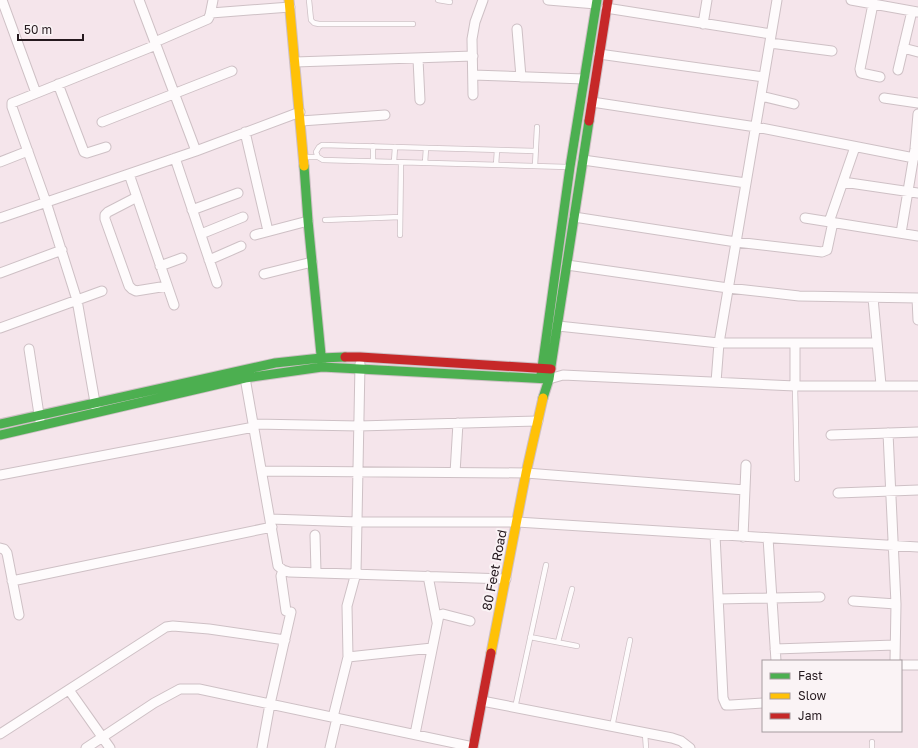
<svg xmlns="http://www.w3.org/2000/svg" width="918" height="748" font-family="'Golos Text',sans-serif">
<rect width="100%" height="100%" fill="#f5e5eb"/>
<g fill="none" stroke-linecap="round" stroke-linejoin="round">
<!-- lane casing -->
<g stroke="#cec0c5" stroke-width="6">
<path id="lane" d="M309,0L311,20L314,23L319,24H413
M438,0L450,2
M373,146V161
M536,151L322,145L319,147L316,152L318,157L323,160L568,167
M304,157H318
M394,162L395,147
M425,163L426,148
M496,165L497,150
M535,166L537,127
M325,220L400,217
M400,235L401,162
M795,386L797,479
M530,637L577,646
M558,642L572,589
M515,708L546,565
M612,727L630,640
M645,733L646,748
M872,742V748"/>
</g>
<!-- street casing -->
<g stroke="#cec0c5" stroke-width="11">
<path id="street" d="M2,0L36,93
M139,0L196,151
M548,0L596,4
M851,0L918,12
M873,4L860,69L861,73L880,77
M606,8L771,34
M211,13L290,7
M703,24L707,0
M517,29L521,77
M155,42L208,19L210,15L213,0
M770,43L832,51
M903,48L918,52
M599,54L764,77
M418,59L420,100
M295,62L473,56
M898,70L912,11
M473,75L584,79
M58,84L84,152L87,153L106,147
M473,95L472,39L475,22L483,0
M761,96L794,104
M884,98L918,103
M592,102L756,127L914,158
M301,121L385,115
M102,122L232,71
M245,132L268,231
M175,158L217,283
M583,160L746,183
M0,162L28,151
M129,174L174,305
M843,182L918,193
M137,197L108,212L105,215V219L129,286L132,289L136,291L167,286
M192,210L238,193
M574,217L736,242L822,252L827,250L833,222
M0,218L196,151L300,112
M805,218L918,236
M829,222L855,147
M901,233L915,149L918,114
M201,234L243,217
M255,235L308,221
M209,260L241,246
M567,265L728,288L799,296L918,298
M160,266L182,258
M0,273L62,250
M264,274L312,262
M873,298L881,385
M917,298L918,320
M558,326L719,343H877
M0,328L102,291
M29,349L40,421
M244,372L278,566L283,570L289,572L506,579
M549,379L563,375L795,386H918
M716,382L719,343L777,0
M795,386V343
M96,408L77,300L46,202L12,107V103L156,45
M253,424L359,426L538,421
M888,433L896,604L895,661
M831,435L918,432
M262,471L526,473L745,490
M455,473L458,423
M0,475L254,427
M838,493L918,490
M270,519L357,522H517L918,547
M315,535L316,572
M715,535L723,698L726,705H731L763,703
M743,537L746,465
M768,538L776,661
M0,548L4,549L7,553L19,615
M283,570L281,576L286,611
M428,576L437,622
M12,581L272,527
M718,599L820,597
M853,601L896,604
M775,649L895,645
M348,657L432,648
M901,665H918
M69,690L110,748
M482,701L672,738L681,741L690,748
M333,717L348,657L347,606L356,573L360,364
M0,734L166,627L173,626L209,629L285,640
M415,734L439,615L443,614L470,621
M86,748L154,703L180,689H199L473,747
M262,748L270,704L291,612
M330,748L337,718"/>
</g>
<!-- fast casing -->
<g stroke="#cec0c5" stroke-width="11">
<path id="fast" d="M304,166L308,221L322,365
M541,375L570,167L597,0
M543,398L549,379L589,121
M0,424L275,363L321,358L345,357
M0,435L245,378L322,367L549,379"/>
</g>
<!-- slow casing -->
<g stroke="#cec0c5" stroke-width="11">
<path id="slow" d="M289,0L304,166
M491,653L526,473L543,398"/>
</g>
<!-- jam casing -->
<g stroke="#cec0c5" stroke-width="11">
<path id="jam" d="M589,121L608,0
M345,357H360L551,369
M473,748L491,653"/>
</g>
<!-- lane -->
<use href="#lane" stroke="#fefbfc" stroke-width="4.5"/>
<!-- street -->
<use href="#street" stroke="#fefbfc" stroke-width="9"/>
<!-- fast -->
<use href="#fast" stroke="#4caf50" stroke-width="9"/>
<!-- slow -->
<use href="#slow" stroke="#ffc107" stroke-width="9"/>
<!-- jam -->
<use href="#jam" stroke="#c62828" stroke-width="9"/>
</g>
<g text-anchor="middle" stroke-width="4" stroke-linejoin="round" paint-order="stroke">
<!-- street labels -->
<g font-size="13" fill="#25191e" stroke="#faf3f5">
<text transform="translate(494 570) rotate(-79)" y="5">80 Feet Road</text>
</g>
</g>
<!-- legend -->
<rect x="762" y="660" width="140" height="72" fill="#faf3f5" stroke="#a59c9f"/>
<rect x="770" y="673" width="20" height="6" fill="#4caf50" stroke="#a59c9f"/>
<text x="798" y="680" font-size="12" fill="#25191e">Fast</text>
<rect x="770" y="693" width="20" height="6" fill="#ffc107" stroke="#a59c9f"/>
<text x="798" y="700" font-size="12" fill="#25191e">Slow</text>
<rect x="770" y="713" width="20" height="6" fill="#c62828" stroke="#a59c9f"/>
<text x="798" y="720" font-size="12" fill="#25191e">Jam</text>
<!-- scale -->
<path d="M18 34v6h65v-6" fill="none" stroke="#25191e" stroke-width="2"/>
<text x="24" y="34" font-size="12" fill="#25191e" stroke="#faf3f5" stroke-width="3" paint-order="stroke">50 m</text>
</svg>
